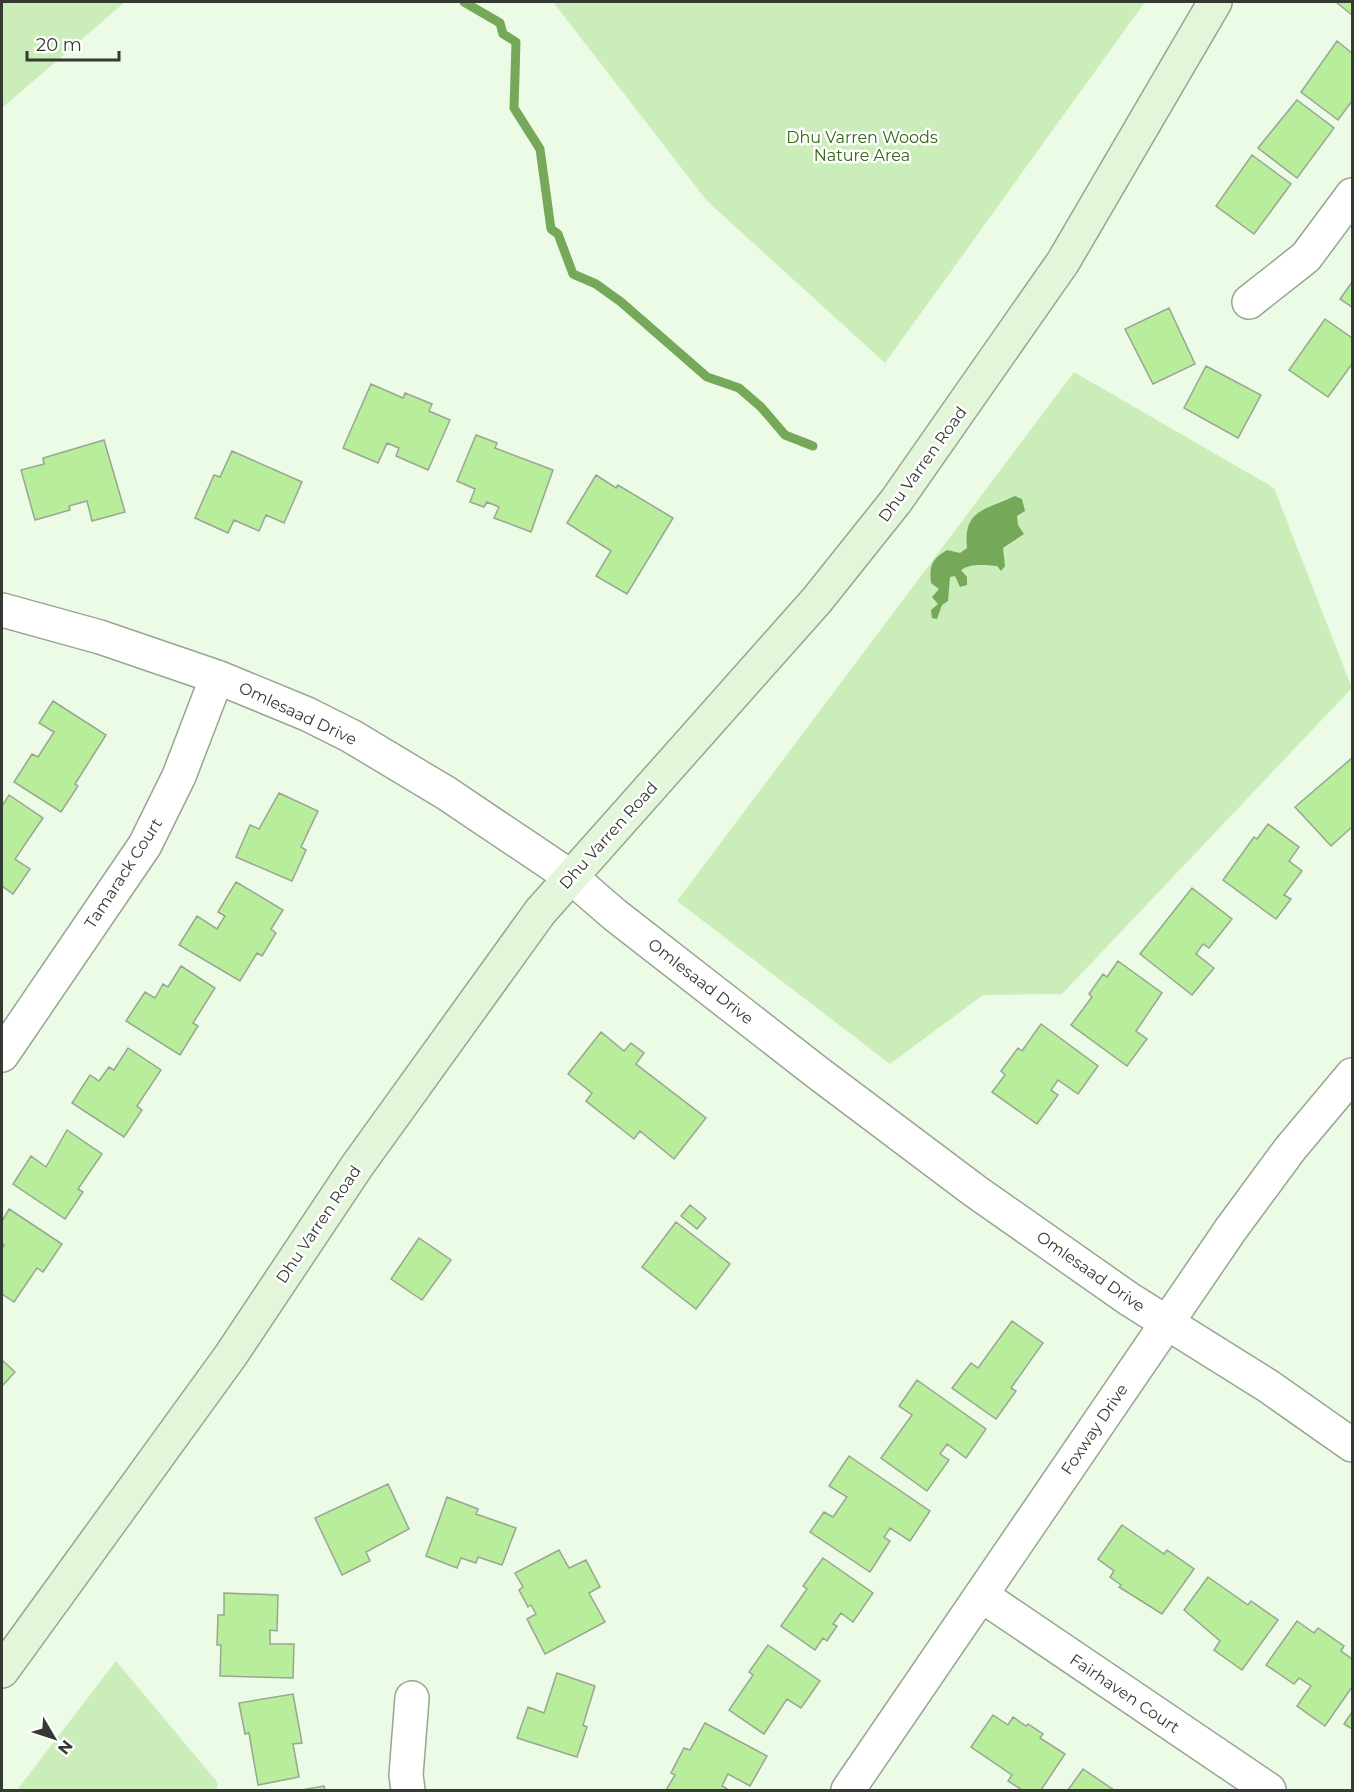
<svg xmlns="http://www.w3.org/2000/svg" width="1354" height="1792" font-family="Montserrat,sans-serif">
<rect width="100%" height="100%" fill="#ecfbe5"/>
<!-- green -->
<path fill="#cbedba" d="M2,2H125L2,108Z
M553,2H1145L885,363L707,201Z
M1074,372L1274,488L1352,688L1062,994L983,995L890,1064L677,901Z
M116,1661L218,1783L216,1790H17Z"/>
<!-- water -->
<path fill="#76a85a" d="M1015,496L1022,499L1025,511L1017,516L1018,525L1024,534L1003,548L1005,566L1001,571L997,566C985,565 971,563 961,570L967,577V585L960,587L955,576L950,577L948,601L942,605L937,619L932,618L931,610L938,604L932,597L939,589L931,583C929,565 932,559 947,550L960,553L967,548C963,509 986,510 1015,496Z"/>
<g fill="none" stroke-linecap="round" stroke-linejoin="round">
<!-- stream -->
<path stroke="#76a85a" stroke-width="9" d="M464,2L500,23L503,34L516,42L514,108L540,149L551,229L558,234L573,274L596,284L621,302L707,377L739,388L761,407L785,435L813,446"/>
</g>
<!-- building -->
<path fill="#b7ed9b" stroke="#98a692" stroke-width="1.5" d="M1336,2H1352V15Z
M1337,41L1352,53V101L1338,120L1301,92Z
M1297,100L1334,128L1297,178L1258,148Z
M1252,155L1291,184L1254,234L1216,206Z
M1352,282V307L1340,299Z
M1169,308L1195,364L1153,384L1125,329Z
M1325,319L1352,338V364L1328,397L1289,370Z
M1206,366L1261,395L1238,438L1184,408Z
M371,384L403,398L405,393L432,404L429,411L450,420L428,470L396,456L399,448L387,443L378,463L343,448Z
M476,435L497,443L495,448L553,470L531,532L494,518L499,507L487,502L484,507L470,502L475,489L457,481Z
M104,440L125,512L92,521L87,501L69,506L70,510L35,520L21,470L44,464L43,458Z
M232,451L302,482L284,523L266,515L259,531L234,520L228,533L195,518L214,475L220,477Z
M596,475L616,488L618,485L673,518L627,594L596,576L611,551L567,523Z
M53,701L106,735L75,784L78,786L61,812L14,782L32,754L38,757L54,732L39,723Z
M1352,758V827L1331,846L1295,807Z
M279,793L318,811L301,847L306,850L292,881L236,857L250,825L259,829Z
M9,795L43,818L15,859L30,869L13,894L2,886V806Z
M1268,824L1299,847L1289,861L1302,871L1284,895L1291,899L1276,919L1223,880L1254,837L1257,839Z
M236,882L283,910L271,929L276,933L262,956L257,953L240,981L179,945L197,916L217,929L225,916L218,912Z
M1192,888L1232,919L1209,948L1203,944L1196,954L1214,968L1192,995L1140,954Z
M1118,961L1162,993L1136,1031L1147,1039L1127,1066L1071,1025L1092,997L1089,994L1103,974L1107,977Z
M181,966L215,988L193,1023L198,1026L180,1055L126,1021L145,992L155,998L163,984L168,987Z
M1041,1024L1098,1066L1078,1094L1058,1080L1051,1090L1058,1095L1037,1124L992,1092L1005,1075L1001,1071L1018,1048L1022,1051Z
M601,1032L624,1051L631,1043L644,1053L636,1064L706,1118L674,1159L640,1131L634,1139L586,1101L592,1093L568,1074Z
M128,1048L161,1070L137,1106L142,1110L124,1137L72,1103L90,1075L99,1081L109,1067L114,1070Z
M67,1130L102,1154L78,1189L83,1192L65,1219L13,1184L31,1156L46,1167Z
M690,1205L706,1218L697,1229L681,1216Z
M9,1209L62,1244L43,1272L37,1268L14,1302L2,1294V1249L4,1245L2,1243V1221Z
M676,1222L730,1264L696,1309L642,1267Z
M419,1238L451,1260L422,1300L391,1279Z
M1012,1321L1043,1343L1011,1388L1016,1391L996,1419L952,1388L971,1363L978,1368Z
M2,1360L15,1372L2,1386Z
M917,1380L986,1429L966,1458L947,1444L940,1454L949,1460L927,1491L881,1458L912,1415L899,1406Z
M849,1456L930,1511L910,1541L890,1528L884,1537L890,1541L870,1572L810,1532L824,1512L833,1517L847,1497L829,1486Z
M388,1484L409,1529L366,1552L370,1561L342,1575L315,1518Z
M447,1497L478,1509L476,1514L516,1528L502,1565L478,1557L476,1563L461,1558L457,1568L426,1556Z
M1122,1525L1164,1554L1167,1550L1194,1569L1162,1614L1119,1587L1121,1585L1110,1577L1114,1571L1098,1559Z
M559,1550L569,1568L586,1560L600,1587L589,1593L605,1622L545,1654L527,1619L536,1614L531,1605L528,1607L519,1590L523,1587L515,1573Z
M823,1558L873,1593L853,1622L841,1613L833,1624L837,1626L827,1641L823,1638L815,1650L781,1626L807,1589L803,1586Z
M1208,1577L1248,1605L1251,1601L1278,1620L1242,1670L1214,1650L1220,1641L1184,1610Z
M224,1593L278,1595L277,1631L270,1630V1644H294L293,1678L220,1676L221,1645H217L218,1615H224Z
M1297,1621L1314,1633L1318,1628L1344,1646L1341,1651L1352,1659V1687L1325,1726L1297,1706L1311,1686L1299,1678L1294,1684L1266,1665Z
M768,1645L820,1681L801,1708L787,1699L764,1734L729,1710L753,1675L749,1672Z
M557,1673L595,1686L583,1725L587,1727L577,1757L517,1738L528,1707L544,1713Z
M293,1694L302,1743L293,1744L299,1777L258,1785L249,1733L245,1734L239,1703Z
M1352,1712V1729L1344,1724Z
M993,1715L1008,1725L1013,1717L1026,1726L1028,1724L1043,1734L1040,1738L1065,1754L1041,1790H1022L1008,1781L1012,1775L971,1747Z
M705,1723L767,1756L750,1786L728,1774L722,1786L729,1790H666L675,1775L671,1773L684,1748L690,1750Z
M1083,1769L1114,1790H1068Z
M324,1786L325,1790H301Z"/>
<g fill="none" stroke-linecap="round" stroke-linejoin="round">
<!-- minor casing -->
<g stroke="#97a591" stroke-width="36">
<path id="minor" d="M1249,302L1306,257L1352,195
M2,610L100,637L217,677L307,714L351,736L446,793L571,877L615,915L818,1073L975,1191L1129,1299L1268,1386L1352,1445
M2,1055L145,845L179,776L217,677
M981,1595L1269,1790
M408,1790L406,1775L412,1698
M848,1790L1231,1229L1290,1149L1352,1075"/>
</g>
<!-- secondary casing -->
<g stroke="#97a591" stroke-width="36">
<path id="secondary" d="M2,1671L231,1355L357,1166L540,912L817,600L896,501L1063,262L1215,2"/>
</g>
<!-- minor -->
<use href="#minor" stroke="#fff" stroke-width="33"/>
<!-- secondary -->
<use href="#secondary" stroke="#e4f6da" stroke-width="33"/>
</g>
<g text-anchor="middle" stroke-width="5" stroke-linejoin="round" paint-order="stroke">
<!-- park labels -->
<g font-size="16" fill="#366514" stroke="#fff">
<text x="862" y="143">Dhu Varren Woods<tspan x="862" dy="18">Nature Area</tspan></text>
</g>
<!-- street labels -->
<g font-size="16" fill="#343a31" stroke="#fff">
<text transform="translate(922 464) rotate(-54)" y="6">Dhu Varren Road</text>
<text transform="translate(298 713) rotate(25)" y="6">Omlesaad Drive</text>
<text transform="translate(608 835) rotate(-48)" y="6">Dhu Varren Road</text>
<text transform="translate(123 873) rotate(-57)" y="6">Tamarack Court</text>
<text transform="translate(701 981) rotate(38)" y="6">Omlesaad Drive</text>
<text transform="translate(318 1224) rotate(-56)" y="6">Dhu Varren Road</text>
<text transform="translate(1091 1271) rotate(35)" y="6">Omlesaad Drive</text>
<text transform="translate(1094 1429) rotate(-56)" y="6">Foxway Drive</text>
<text transform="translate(1125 1693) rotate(34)" y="6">Fairhaven Court</text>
</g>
</g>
<!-- border -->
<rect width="1354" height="1792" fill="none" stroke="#343a31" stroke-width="6"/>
<!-- north arrow -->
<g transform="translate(54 1738) rotate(129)" stroke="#ffffff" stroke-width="4.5" paint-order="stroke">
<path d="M0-4.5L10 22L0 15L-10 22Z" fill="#343a31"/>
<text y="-9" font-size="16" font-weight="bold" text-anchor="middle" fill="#343a31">N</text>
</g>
<!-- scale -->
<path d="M27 51v9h92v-9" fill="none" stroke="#343a31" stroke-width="3"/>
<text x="36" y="51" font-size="18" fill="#343a31" stroke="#ffffff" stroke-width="4.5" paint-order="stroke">20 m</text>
</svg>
